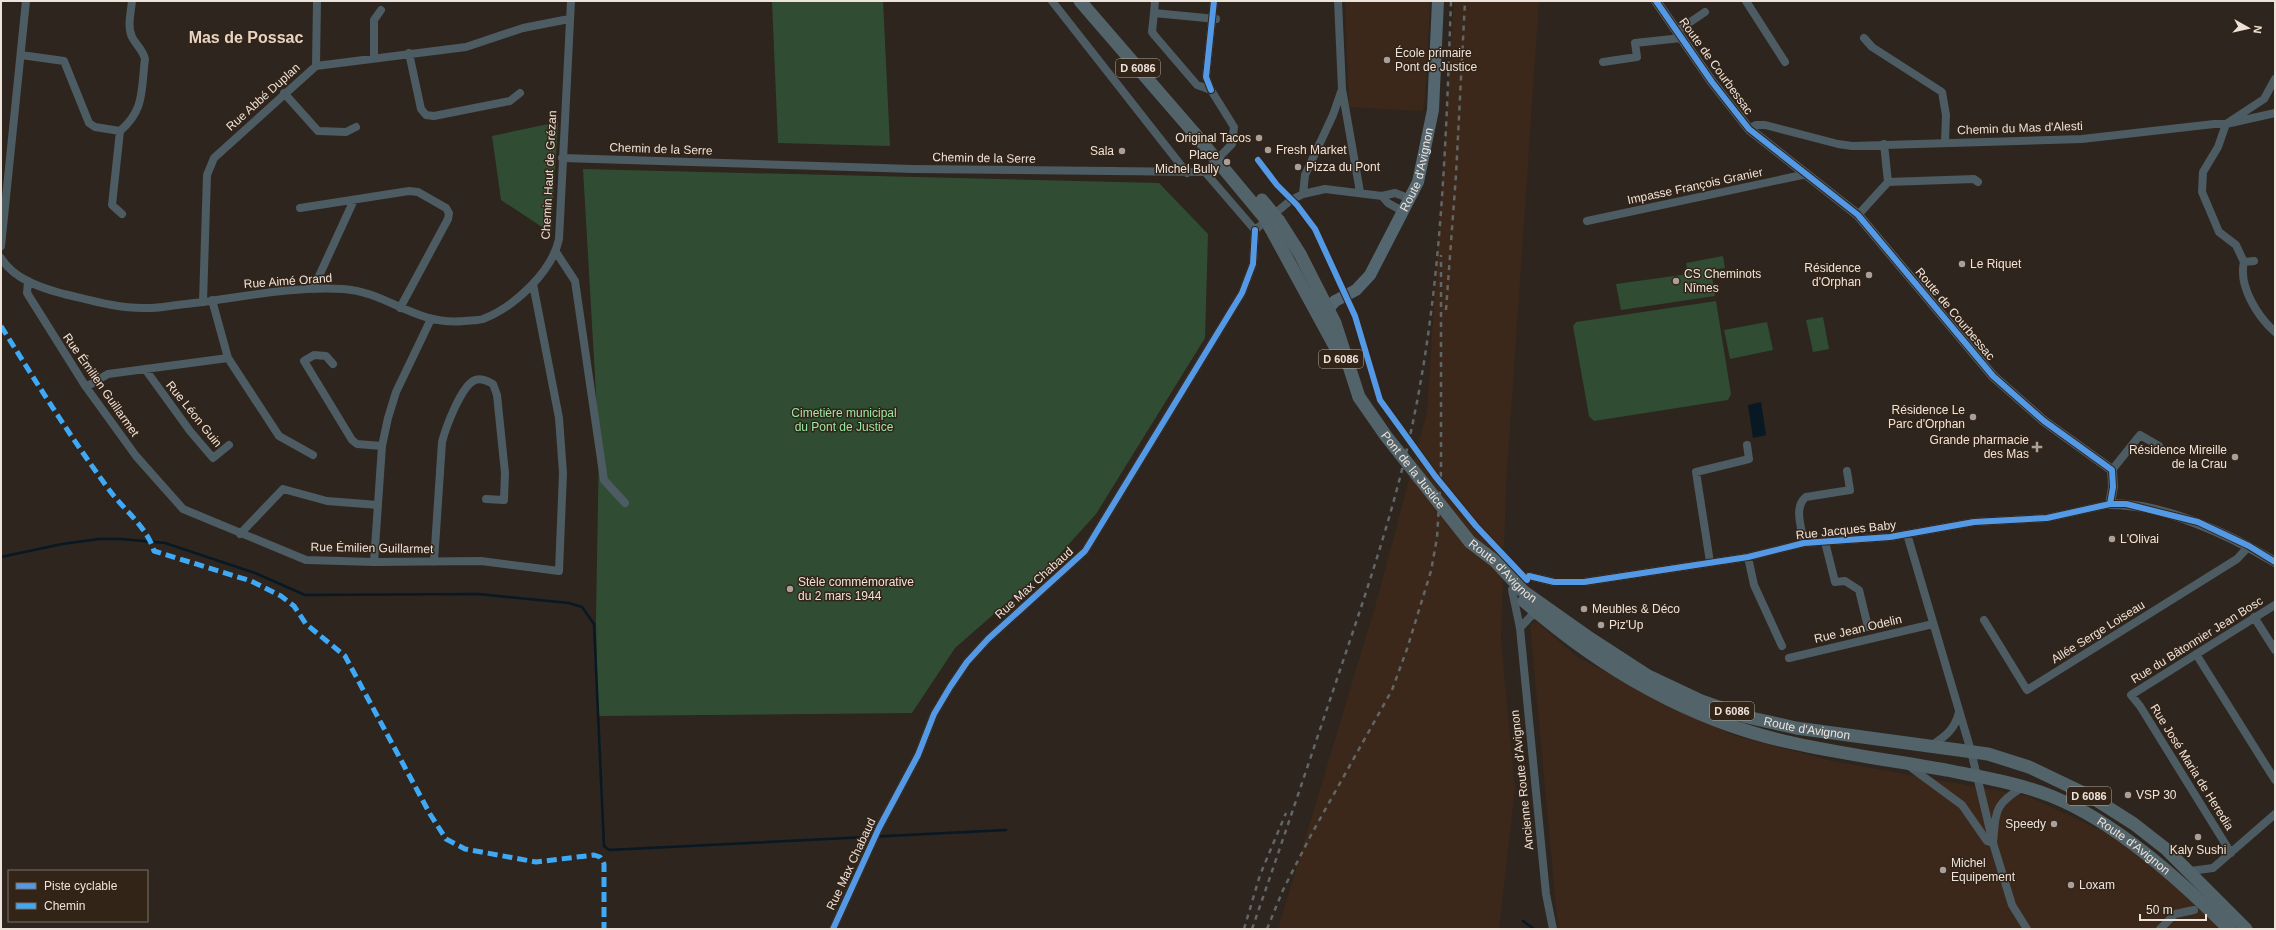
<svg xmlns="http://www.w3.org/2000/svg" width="2276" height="930" font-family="Arial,sans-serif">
<rect width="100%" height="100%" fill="#2d251e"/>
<!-- built -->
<path fill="#3c281a" d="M1345,1H1430L1425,98L1423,111L1349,107Z
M1454,1H1539L1506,486L1501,640L1515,789L1499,929H1278L1377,600L1427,412Z
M1537,622L1577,657L1732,735L1832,761L2028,796L2115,837L2197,903L2219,929H1558L1530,624Z"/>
<!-- green -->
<path fill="#304d33" d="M772,1H883L890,146L778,143Z
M558,122L551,233L501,200L492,136Z
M583,169L1159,183L1208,234L1205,338L1096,514L1049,566L955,648L912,713L598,716L596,619L599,445Z
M1723,256L1725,268L1711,270L1715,296L1621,310L1616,284L1688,274L1686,263Z
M1716,301L1731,394L1728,400L1594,421L1589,416L1573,326L1576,322Z
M1823,317L1829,349L1813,352L1806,320Z
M1767,322L1773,350L1730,359L1724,330Z"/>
<!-- water -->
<path fill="#081923" d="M1761,402L1766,435L1753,438L1748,405Z"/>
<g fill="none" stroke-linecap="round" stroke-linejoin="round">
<!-- stream -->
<path stroke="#081923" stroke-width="2.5" d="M1,557L62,544L99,539H121L165,543L255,573L305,595L478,594L569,603L582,607L594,624L604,846L609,850L1006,830
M1523,921L1534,929"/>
<!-- minor -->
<path stroke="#4d5b62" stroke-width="8" d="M1052,1L1187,173
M1155,1L1154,13L1216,19
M1338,1L1342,89L1360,192
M1746,1L1785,62
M1154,13L1152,32L1155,36L1197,85L1211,90
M1677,31L1705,12
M1864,38L1872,47L1942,92L1946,115L1945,142
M409,53L421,109L426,115L434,116L510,101L520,93
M21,55L64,61L89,123L95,127L120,131C145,110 141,90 145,59C143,50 136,45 132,37C127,26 131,12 132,1
M374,58V20L381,10
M1603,62L1637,57L1635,43L1681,38
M316,66L317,1
M284,93L318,131L346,132L356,127
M1749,129L1756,125H1765L1838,144L1852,146L2082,139L2214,124H2226L2264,99L2275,79
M120,131L112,205L122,214
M562,158L913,169L1205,172
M1205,172L1232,144L1234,127L1211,90L1206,77L1214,1
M1205,172L1255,230
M1888,182L1974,179L1978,182
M1303,194L1305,175L1333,115L1342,89
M1382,196L1388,203L1404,212
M300,208L409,191L418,192L446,208L449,213L448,219L400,308
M1858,215L1888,182L1884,144
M1587,221L1807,174
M1255,230L1291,200L1303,194L1325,189L1382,196L1395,193L1411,199
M1,246L26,1
M556,252L575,281L604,480L625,503
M1,258C14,279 41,288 64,294C90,300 116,308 143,308C157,309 172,305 186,304C238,298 291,286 343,289C388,292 415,326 464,321C470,320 477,321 483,319C514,307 552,272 559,239L571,1
M2254,261L2244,262L2236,245L2219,232L2202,192L2203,172L2218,147L2226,124L2275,113
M2244,262C2238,286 2258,317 2275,332
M28,281L27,293L86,387L136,456L183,509L306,560L374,562L481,561L559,571L563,473L559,418L533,284
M313,289L354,200
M212,300L228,358L279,436L313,455
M203,302L207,175L214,158L316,66L466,47L523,28L569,19
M333,364L326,356L314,355L304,361L352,440L357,444L382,446
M145,369L190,431L213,458L229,445
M86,387L108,374L228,358
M2112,470L2140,435L2159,446
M240,534L283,489L327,501L378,505
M1907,534L1971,751L1993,843L2012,905L2027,929
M1825,542L1835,582L1845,581L1859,590L1868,627
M1804,543C1802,529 1793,507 1806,497L1850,490L1847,471
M1748,557L1754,585L1782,646
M374,562L382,446L388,418L396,392L431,319
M434,562L442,442C446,427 461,386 475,380C482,378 487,381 493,384L497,395L505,473L504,500L486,499
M1710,562L1696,472L1749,459L1747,445
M1529,576L1554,582H1584L1748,557L1804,543L1890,537L1974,522L2047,518L2110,504
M1512,590L1520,628L1546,894L1553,929
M2254,617L2275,650
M1984,620L2027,690L2237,559L2249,546
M1520,628L1531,616L1539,614
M2196,654L2275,780
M1789,658L1933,624
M1932,745C1946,736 1955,729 1959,712
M1909,766L1962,805L1987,841L1993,843C1996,811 1994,804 2023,787
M2231,853L2140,706L2131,695L2275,605
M2190,871L2213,868L2275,814
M833,929L879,828L918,755L934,714L950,687L967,662L988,639L1085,551L1242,293L1253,264L1255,230
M2160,929L2175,914L2194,910"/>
<!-- tertiary -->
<path stroke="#4d5b62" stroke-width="10" d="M1656,1L1712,82L1749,129L1858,215L1993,376L2044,421L2112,470L2113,487L2110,504C2164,504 2229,534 2275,562"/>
<!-- secondary -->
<path stroke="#54666f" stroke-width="12" id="s1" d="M1328,309L1335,301L1356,290L1370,275L1418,182L1433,110L1438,1"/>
<!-- primary -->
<g stroke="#52636a" stroke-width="13">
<path d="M1080,1L1195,134"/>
<path d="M1279,221L1300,254L1335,323L1359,397"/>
<path d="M1271,229L1339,354"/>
<path id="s2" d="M1470,542L1495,561L1523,591L1591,639L1648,676L1701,701L1747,717L1796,728L1988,754L2029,767L2090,796L2134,824L2166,849L2246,929"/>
<path id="s3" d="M1524,601C1600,668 1692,722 1793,743C1843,754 1895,761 1946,770C1981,777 2018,783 2051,796C2116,822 2180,880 2229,929"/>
</g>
<!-- rail -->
<path stroke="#616666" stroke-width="2.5" stroke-dasharray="5 5" stroke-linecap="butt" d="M1446,310L1456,175L1465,1
M1244,929L1260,875L1286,813
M1252,929C1281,846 1309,762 1337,679C1366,593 1396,506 1414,417C1442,280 1446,139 1451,1
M1267,929L1283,890L1311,835L1392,690L1407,649L1431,571L1437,538L1441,471V255"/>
<!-- primary-bridge -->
<g stroke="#52636a" stroke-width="13">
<path d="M1195,134L1264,217L1271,229"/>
<path d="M1262,200L1279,221"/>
<path id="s4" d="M1359,397L1386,436L1470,542"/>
</g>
<!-- quiet -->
<path stroke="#3fa9f5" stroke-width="5" stroke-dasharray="10 5" stroke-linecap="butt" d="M1,326C36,382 71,438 110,491C125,511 147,527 154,551L251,581L281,596L294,606L306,624L345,656L430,814L446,839L465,849L536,862L594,855L600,857L604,864V929"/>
<!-- cycleway casing -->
<g stroke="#332418" stroke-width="8">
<path id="cycleway" d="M1656,1L1712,82L1749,129L1858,215L1993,376L2044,421L2112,470L2113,487L2110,504
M1211,90L1206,77L1214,1
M1258,160L1277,185L1297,205L1315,229L1355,316L1380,400L1435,476L1476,526L1527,580
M1529,576L1554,582H1584L1748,557L1804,543L1890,537L1974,522L2047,518L2110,504H2126L2198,522L2249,546L2275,562
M833,929L879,828L918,755L934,714L950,687L967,662L988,639L1085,551L1242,293L1253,264L1255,230"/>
</g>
<!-- cycleway -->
<use href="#cycleway" stroke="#5399e6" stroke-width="6"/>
</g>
<!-- markers -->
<g fill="#aaa099" stroke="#332418" stroke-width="1.5">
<circle cx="1387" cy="60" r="4"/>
<circle cx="1259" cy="138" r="4"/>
<circle cx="1268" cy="150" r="4"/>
<circle cx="1122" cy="151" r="4"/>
<circle cx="1227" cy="162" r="4"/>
<circle cx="1298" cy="167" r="4"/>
<circle cx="1962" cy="264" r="4"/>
<circle cx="1869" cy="275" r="4"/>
<circle cx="1676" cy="281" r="4"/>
<circle cx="1973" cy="417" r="4"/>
<path d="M2035 441h4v4h4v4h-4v4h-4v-4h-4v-4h4z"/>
<circle cx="2235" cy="457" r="4"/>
<circle cx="2112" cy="539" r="4"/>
<circle cx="790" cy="589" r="4"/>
<circle cx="1584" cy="609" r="4"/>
<circle cx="1601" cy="625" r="4"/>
<circle cx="2128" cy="795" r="4"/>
<circle cx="2054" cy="824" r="4"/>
<circle cx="2198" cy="837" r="4"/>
<circle cx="1943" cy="870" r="4"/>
<circle cx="2071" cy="885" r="4"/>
</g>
<g text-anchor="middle" stroke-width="3" stroke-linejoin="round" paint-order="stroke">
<!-- shield labels -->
<g fill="#332418" stroke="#b6aaa0" stroke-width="1">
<rect x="1116" y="59" width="44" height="18" rx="3"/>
<rect x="1319" y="350" width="44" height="18" rx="3"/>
<rect x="1710" y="702" width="44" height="18" rx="3"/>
<rect x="2067" y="787" width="44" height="18" rx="3"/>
</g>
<g font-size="11" font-weight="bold" fill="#eee3db">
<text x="1138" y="72">D 6086</text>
<text x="1341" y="363">D 6086</text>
<text x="1732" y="715">D 6086</text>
<text x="2089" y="800">D 6086</text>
</g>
<!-- poi labels -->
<g font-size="12" fill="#eee3db" stroke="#332418" text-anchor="start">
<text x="1395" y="57">École primaire<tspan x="1395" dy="14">Pont de Justice</tspan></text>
<text x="1251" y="142" text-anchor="end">Original Tacos</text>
<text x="1276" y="154">Fresh Market</text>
<text x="1114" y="155" text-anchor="end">Sala</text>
<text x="1219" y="159" text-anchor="end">Place<tspan x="1219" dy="14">Michel Bully</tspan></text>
<text x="1306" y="171">Pizza du Pont</text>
<text x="1970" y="268">Le Riquet</text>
<text x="1861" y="272" text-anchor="end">Résidence<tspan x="1861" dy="14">d'Orphan</tspan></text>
<text x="1684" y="278">CS Cheminots<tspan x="1684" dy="14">Nîmes</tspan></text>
<text x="1965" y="414" text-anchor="end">Résidence Le<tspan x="1965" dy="14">Parc d'Orphan</tspan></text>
<text x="2029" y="444" text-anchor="end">Grande pharmacie<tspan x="2029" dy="14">des Mas</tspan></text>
<text x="2227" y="454" text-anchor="end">Résidence Mireille<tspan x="2227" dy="14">de la Crau</tspan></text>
<text x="2120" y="543">L'Olivai</text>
<text x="798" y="586">Stèle commémorative<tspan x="798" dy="14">du 2 mars 1944</tspan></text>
<text x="1592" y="613">Meubles &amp; Déco</text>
<text x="1609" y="629">Piz'Up</text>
<text x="2136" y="799">VSP 30</text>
<text x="2046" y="828" text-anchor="end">Speedy</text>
<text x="2198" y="854" text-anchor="middle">Kaly Sushi</text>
<text x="1951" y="867">Michel<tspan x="1951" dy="14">Equipement</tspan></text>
<text x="2079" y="889">Loxam</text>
</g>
<!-- street labels -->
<g font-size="12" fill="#eee3db" stroke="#332418">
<text transform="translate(1716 66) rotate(54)" y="4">Route de Courbessac</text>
<text transform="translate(263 97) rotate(-42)" y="4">Rue Abbé Duplan</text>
<text transform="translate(2020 128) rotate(-2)" y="4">Chemin du Mas d'Alesti</text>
<text transform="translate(661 149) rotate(2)" y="4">Chemin de la Serre</text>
<text transform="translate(984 158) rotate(1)" y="4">Chemin de la Serre</text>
<text dy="4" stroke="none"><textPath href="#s1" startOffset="171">Route d'Avignon</textPath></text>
<text transform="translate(549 175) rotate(-87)" y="4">Chemin Haut de Grézan</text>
<text transform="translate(1695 186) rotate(-12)" y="4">Impasse François Granier</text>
<text transform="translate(288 281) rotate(-4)" y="4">Rue Aimé Orand</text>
<text transform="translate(1955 314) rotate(50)" y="4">Route de Courbessac</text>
<text transform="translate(101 385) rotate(55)" y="4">Rue Émilien Guillarmet</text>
<text transform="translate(194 414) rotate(51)" y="4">Rue Léon Guin</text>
<text dy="4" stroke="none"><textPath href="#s4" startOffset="91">Pont de la Justice</textPath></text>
<text transform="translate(1846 530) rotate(-6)" y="4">Rue Jacques Baby</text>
<text transform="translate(372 548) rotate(1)" y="4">Rue Émilien Guillarmet</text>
<text dy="4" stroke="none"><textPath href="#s2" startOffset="44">Route d'Avignon</textPath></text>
<text transform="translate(1034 583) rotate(-42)" y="4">Rue Max Chabaud</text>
<text transform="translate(1858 629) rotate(-13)" y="4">Rue Jean Odelin</text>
<text transform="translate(2098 632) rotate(-32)" y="4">Allée Serge Loiseau</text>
<text transform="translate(2197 640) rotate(-32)" y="4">Rue du Bâtonnier Jean Bosc</text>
<text dy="4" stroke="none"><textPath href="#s2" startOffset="392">Route d'Avignon</textPath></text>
<text transform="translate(2192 767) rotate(58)" y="4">Rue José Maria de Heredia</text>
<text transform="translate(1522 780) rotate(-96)" y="4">Ancienne Route d'Avignon</text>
<text dy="4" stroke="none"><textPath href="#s3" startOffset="668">Route d'Avignon</textPath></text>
<text transform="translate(851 864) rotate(-65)" y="4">Rue Max Chabaud</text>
</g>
<!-- park labels -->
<g font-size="12" fill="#99e7a5" stroke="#332418">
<text x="844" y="417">Cimetière municipal<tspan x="844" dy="14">du Pont de Justice</tspan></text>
</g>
<!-- district labels -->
<g font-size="16" font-weight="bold" fill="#e8d4c4" stroke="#332418">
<text x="246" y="43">Mas de Possac</text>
</g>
</g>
<!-- border -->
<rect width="2276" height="930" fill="none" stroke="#eee3db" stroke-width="4"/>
<!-- legend -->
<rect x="8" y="870" width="140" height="52" fill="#332418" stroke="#7e7066"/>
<rect x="16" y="883" width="20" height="6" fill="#5399e6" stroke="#7e7066"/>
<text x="44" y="890" font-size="12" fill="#eee3db">Piste cyclable</text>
<rect x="16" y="903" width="20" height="6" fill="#3fa9f5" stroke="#7e7066"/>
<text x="44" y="910" font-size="12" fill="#eee3db">Chemin</text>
<!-- north arrow -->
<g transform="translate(2248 28) rotate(98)" stroke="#332418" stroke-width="3" paint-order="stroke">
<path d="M0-3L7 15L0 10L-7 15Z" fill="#eee3db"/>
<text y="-6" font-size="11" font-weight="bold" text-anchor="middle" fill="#eee3db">N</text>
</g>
<!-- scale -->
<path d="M2140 914v6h66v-6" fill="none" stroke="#eee3db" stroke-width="2"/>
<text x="2146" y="914" font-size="12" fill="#eee3db" stroke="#332418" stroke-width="3" paint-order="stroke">50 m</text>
</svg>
